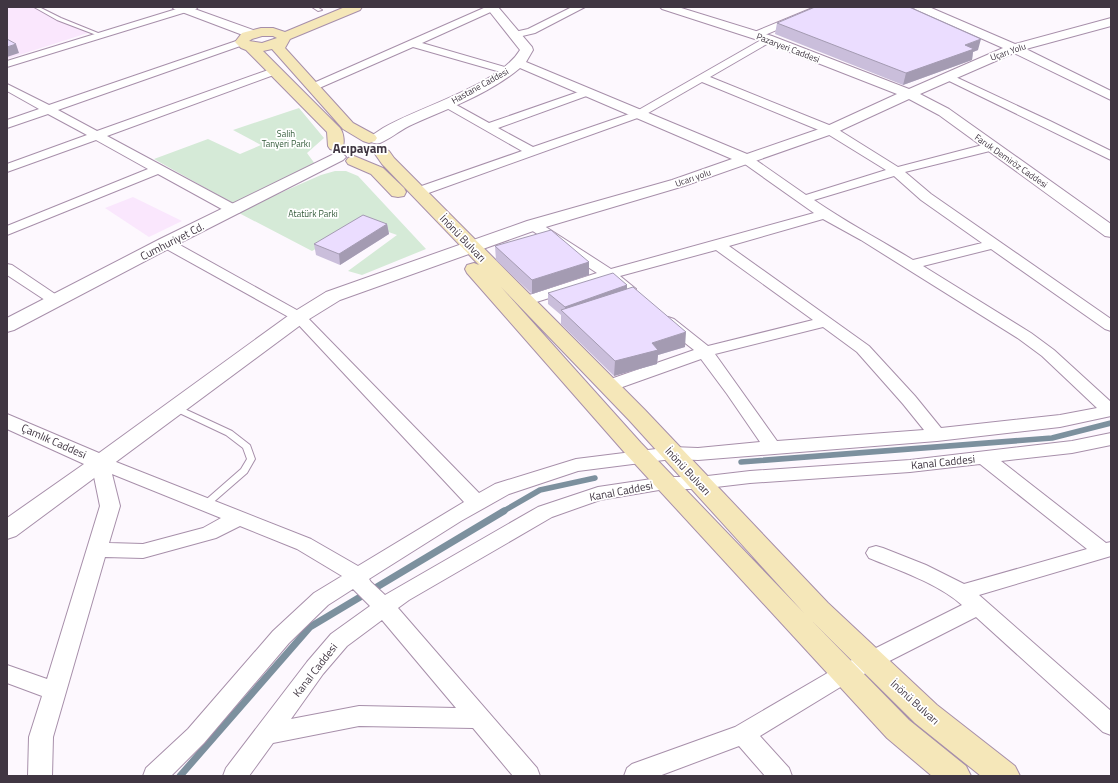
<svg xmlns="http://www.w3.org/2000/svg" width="1118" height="783" font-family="'Titillium Web',sans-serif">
<rect width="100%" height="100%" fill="#fdf8fe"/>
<!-- built -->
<path fill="#fae7fd" d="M7,7H38L94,31L7,59Z
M133,197L182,221L149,237L105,208Z"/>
<!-- green -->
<path fill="#d5ead7" d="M299,108L324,138L307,153L315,164L234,204L154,159L208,139L240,154L261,145L233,130Z
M335,171H346L358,176L426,249L362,275L348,271L397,235L363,223L312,251L237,212L321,175Z"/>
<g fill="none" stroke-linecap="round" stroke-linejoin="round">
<!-- stream-far1 -->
<path stroke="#7c909e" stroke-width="5.5" d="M741,462L1052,438L1111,423
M502,512L540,490L595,478"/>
<!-- stream -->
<path stroke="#7c909e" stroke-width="7" d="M180,776L310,627L504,511"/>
<!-- service casing -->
<g stroke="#a78faa" stroke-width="2">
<path id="service" d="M34,7H39L61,18L103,35L99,36L57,20Z
M312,7H317L322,10L318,11Z
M176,405L232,431L250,445L255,459L247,473L209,506H203L201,504L241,469L247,459L243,448L226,435L173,410L172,408L173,406Z"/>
</g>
<!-- minor casing -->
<g stroke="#a78faa" stroke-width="2">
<path id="minor" d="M183,7H198L196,9L7,67V61Z
M486,7L497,8L495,10L422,43L512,69L513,71L512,73H504L413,47L317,89H309L307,87L309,85Z
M572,7H585L535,33L514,38L509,35L510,33L528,29Z
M815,7H828L826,9L760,37L756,38L751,35L752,33Z
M768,36L773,39L772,41L710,77L834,127L898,167L990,143L994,144L996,147L994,150L905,172L931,194L1111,319V331L1105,329L991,249L923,266L1031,333L1054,350L1111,402V416L1060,427L937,441L698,460L672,459L578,471L509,494L461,521L369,579L371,582L385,595L538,507L598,487L665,477H699L750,471L910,460L1072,441L1111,433V445L1072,453L1001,461L1106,543L1111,542V556L979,595L1111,711V735L1103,732L976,617L852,680L760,736L789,768L792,776H765L739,746L659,776H624L627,768L632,764L735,727L836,668L962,605C939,584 898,570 869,558L866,553L869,548L876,546L883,548L926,565L964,584L1087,549L980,464L910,472L750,483L699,489H665L600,500L552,517L409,600L398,608L537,768L540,776H513L473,728L359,726L273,743L249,776H223L226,768L307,662L331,634L370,606L353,589L328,605L289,643L204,743L171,776H143L146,768L188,729L273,631L314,593L342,576L297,549L240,526L216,538L143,558L105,557L53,737L52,776H28L29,737L42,696L7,683V665L47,679L100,506L91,462L94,458L100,456L106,458L311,539L358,566L464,502L294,320L161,246L159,243L161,240L166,239L171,240L304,314L479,493L495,484L576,459L672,447L698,448L760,442L727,394L701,359L614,390L608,391L602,390L600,386L602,382L694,350L662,325L660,322L662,319L668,317L674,319L708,346L813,320L716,250L620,276L636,289L633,292C622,295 615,286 607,280L530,304L525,306L520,304L517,301L520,298L597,273L528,228L526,225L528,222L533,221L538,222L611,269L814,213L742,162L740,159L742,156H750L806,195L886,170L826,133L702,82L643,116L423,195H413L411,192L413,189L522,151L443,106L441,104L443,102H451L489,123L584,90H592L594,92L592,94L498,128L533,147L635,112ZM894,176L921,200L982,243L913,260C880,240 846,222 814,200ZM823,219L861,240L1019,339L1042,356L1097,408L1060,415L941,428L915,396L869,346L729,246ZM823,327L857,352L903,404L924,430L777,441L715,354ZM112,474L221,518L203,528L143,544L109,543L120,506ZM382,620L456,708L359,706L291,719L323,674L347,646Z
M242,39L246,40L247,42L246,44L58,110L97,131L271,69H279L280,71L279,73L107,136L239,207L241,210L239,213H229L158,174L7,235V226L148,169L96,140L7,172V164L87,135L48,114L7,128V120L39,109L7,91V84L49,105Z
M947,73L1050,121L1111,151V160L943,78L942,76Z
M7,264L12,265L61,298L64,301L61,304L56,306L51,304L7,275Z"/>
</g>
<!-- tertiary casing -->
<g stroke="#a78faa" stroke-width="2">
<path id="tertiary" d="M172,7H189L256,31L258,34L256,37H248L174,9Z
M486,7H498L532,47L533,50L526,62L747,154L825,127L897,94L764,42L662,9L660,7H678L772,36L909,89L1003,48L915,9L913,7H929L1015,44L1111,18V26L1026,49L1111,91V100L1014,53L920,94L949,109L1111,224V237L1105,236L939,115L909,99L835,133L684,186L539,229L340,300L306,321L16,536L7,539V518L84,464L7,429V414L99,453L292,313L326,292L527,221L672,180L732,159L520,68C488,95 446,109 409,126C399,131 390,139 380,143C376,144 374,143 371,142L369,139L371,136L383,128C419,107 499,85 520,50Z
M338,152L343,154L346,157L343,160L172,247L14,330L7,332V318L160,239Z"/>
</g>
<!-- secondary casing -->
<g stroke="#a78faa" stroke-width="2">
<path id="secondary" d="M345,7H362L360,10L290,39L285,48L353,123L375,135L377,138L375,141L369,143L363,141L343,129L272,49L263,51L340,128C344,133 345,144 342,149L336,151L330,149L328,146L327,132L246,50L241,48L235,42L242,33L261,28H273L285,32ZM262,36H273L277,38L262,43L249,41L252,39Z
M383,149L389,151L394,158L645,410L828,603L937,705L1015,766L1020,776H981L915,723L812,621L909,720L966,766L971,776H932L887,738L625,453L467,273L465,269L467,265L474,263L479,265L382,164L375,154L377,151ZM501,287L629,420L804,613L641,443Z
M354,156L383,168L404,188L406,192L404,196L398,197L392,196L371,174L348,164L346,161L348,158Z"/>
</g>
<!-- service -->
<use href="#service" fill="#fff" fill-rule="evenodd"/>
<!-- minor -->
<use href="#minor" fill="#fff" fill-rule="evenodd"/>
<!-- tertiary -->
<use href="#tertiary" fill="#fff" fill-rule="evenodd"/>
<!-- secondary -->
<use href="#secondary" fill="#f5e7b9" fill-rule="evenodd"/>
</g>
<!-- wall -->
<path fill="#cabedb" d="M777,23L978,50L973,52L972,60L903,85L775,34Z
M387,224L389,234L340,265L316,255L314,244Z
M495,246L589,262V275L532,294L496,260Z
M627,285V289L685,347L658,355L657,364L614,376L561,324V315L548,304V293Z"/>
<!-- shaded-wall -->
<path fill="#a49bb2" d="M981,39L978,50L973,52L972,60L903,85L906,73L965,45Z
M16,44L19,53L7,57V47Z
M387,224L389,234L340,265L339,254Z
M589,262V275L532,294V280Z
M627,285V296L565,314V307Z
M686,332L685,347L658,355L657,364L614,376L615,361L652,343Z"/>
<!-- building -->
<path fill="#ebddff" stroke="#a49bb2" d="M815,7H909L981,39L965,45L974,49L906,73L777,23Z
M7,39L16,44L7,47Z
M363,215L387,224L339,254L314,244Z
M551,230L589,262L532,280L495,246Z
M613,273L627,285L565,307L548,293Z
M633,287L686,332L652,343L658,350L615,361L561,310Z"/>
<g text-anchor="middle" stroke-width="3.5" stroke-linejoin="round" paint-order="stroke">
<!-- far-street labels -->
<g font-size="9" fill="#403642" stroke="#fff">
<text transform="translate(788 48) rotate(21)" y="3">Pazaryeri Caddesi</text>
<text transform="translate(1008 52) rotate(-19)" y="3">Uçarı Yolu</text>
<text transform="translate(480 86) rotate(-29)" y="3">Hastane Caddesi</text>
<text transform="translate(1011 161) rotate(35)" y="3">Faruk Demiröz Caddesi</text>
<text transform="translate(693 178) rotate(-19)" y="3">Ucarı yolu</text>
</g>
<!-- far-park labels -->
<g font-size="9" fill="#2f5736" stroke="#fff">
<text x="286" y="137">Salih<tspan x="286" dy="10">Tanyeri Parkı</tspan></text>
<text x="313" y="217">Atatürk Parki</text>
</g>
<!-- street labels -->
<g font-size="11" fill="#403642" stroke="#fff">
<text transform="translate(463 238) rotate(46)" y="4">İnönü Bulvarı</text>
<text transform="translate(172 241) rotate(-27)" y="4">Cumhuriyet Cd.</text>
<text transform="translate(54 441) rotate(24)" y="4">Çamlık Caddesi</text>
<text transform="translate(943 462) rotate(-6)" y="4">Kanal Caddesi</text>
<text transform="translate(688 471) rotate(47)" y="4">İnönü Bulvarı</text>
<text transform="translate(621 491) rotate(-11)" y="4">Kanal Caddesi</text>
<text transform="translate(315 670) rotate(-52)" y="4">Kanal Caddesi</text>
<text transform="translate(915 702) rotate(42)" y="4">İnönü Bulvarı</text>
</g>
<!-- far-district labels -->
<g font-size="13" font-weight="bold" fill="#403642" stroke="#fff">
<text x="360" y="153">Acıpayam</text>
</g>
</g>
<!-- border -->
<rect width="1118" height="783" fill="none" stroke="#403642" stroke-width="16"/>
</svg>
